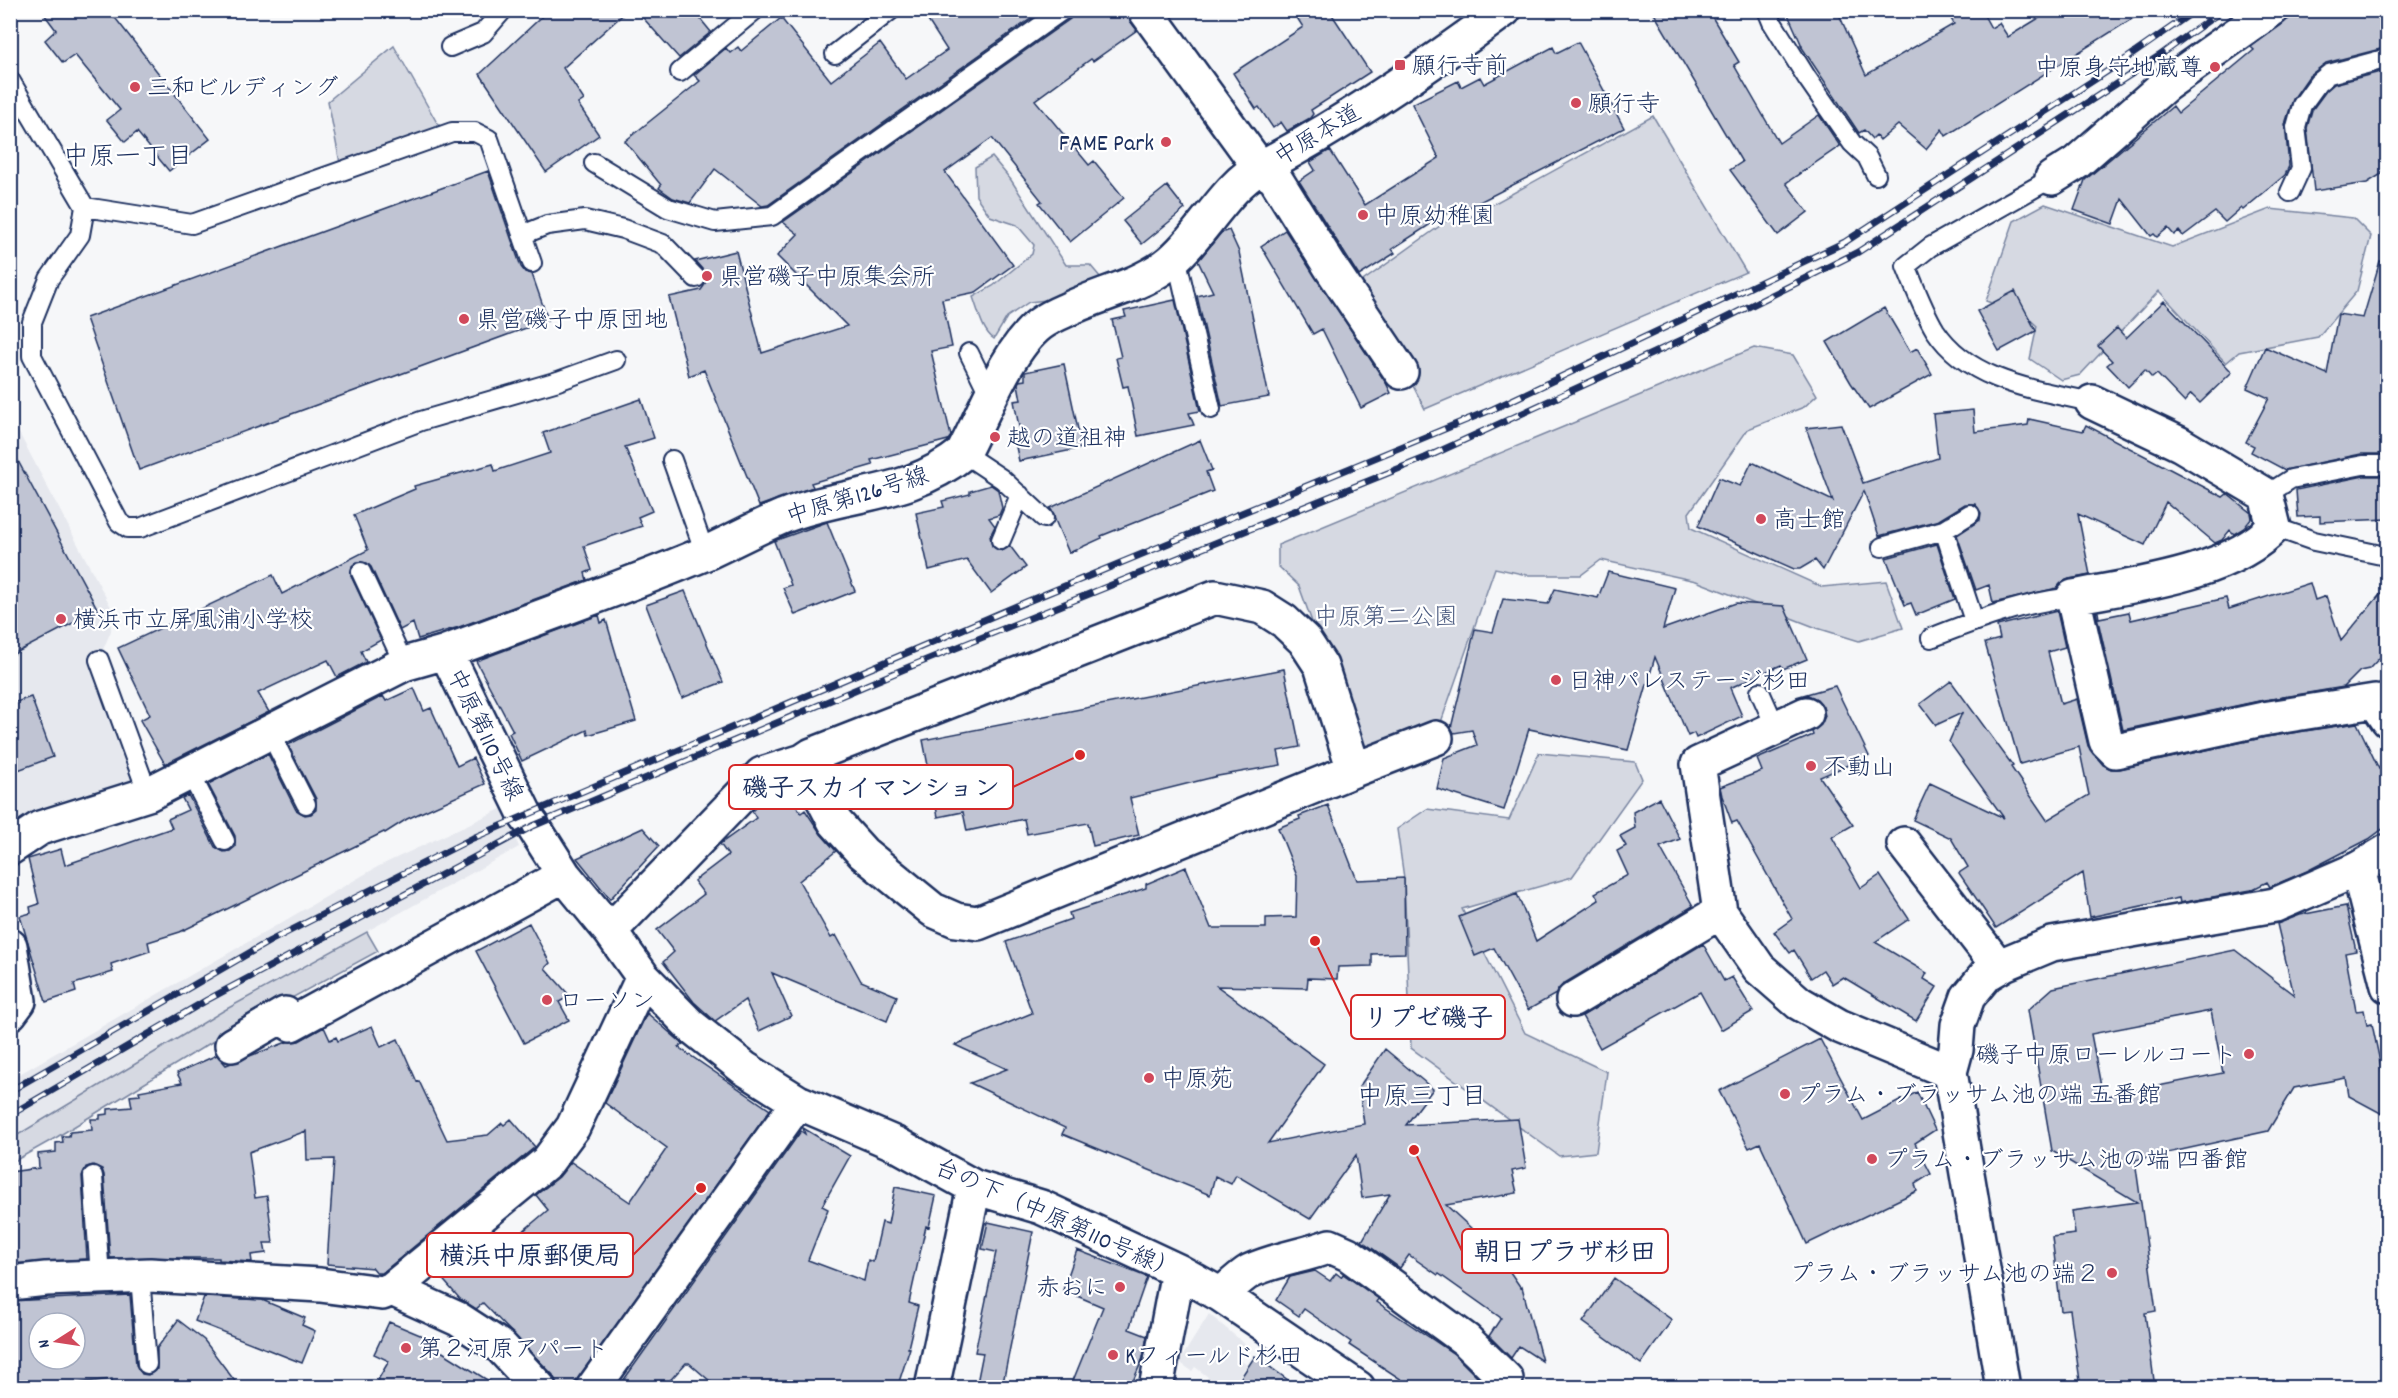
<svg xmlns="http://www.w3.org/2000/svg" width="2398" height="1398" font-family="Dekko,'Klee One',sans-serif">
<rect width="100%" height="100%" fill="#f6f7f9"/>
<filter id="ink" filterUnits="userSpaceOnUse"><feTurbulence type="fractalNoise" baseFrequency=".0167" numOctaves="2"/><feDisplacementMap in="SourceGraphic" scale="12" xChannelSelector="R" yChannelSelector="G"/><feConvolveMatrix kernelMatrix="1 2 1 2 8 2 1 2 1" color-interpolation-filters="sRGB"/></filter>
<g filter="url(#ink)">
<!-- built -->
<path fill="#e6e8ee" d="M10,416L111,607V631L102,652L88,656L141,782L11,822Z
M503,808L519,847L223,1011L11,1139V1079L379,866Z
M1209,1314L1245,1344L1236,1357L1247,1365L1232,1387H1213L1206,1382L1208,1377L1195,1367L1192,1371L1179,1362Z"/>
<!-- green -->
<path fill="#d6d9e2" stroke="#7884a0" stroke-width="1.5" d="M394,46L441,130L340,163L328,101Z
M1653,116L1746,272L1425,409L1360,283L1458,213L1468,218Z
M992,157L1011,180L1066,265H1090L1101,278L1055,299L1029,302L1007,317L994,339C982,331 978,310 973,297L993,286L1032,254L1034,245L1017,225L990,216L976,196L975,167Z
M2045,204L2172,247L2270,209L2353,218L2371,236L2357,291L2318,337L2239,352L2226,363L2159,291L2080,375L2061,380L2030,359L2037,326L2026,316L1986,301L2014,221Z
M1754,348L1793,355L1817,395L1804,407L1748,429L1689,513L1691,528L1822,587L1886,581L1903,628L1859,641L1817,628L1696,581L1601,560L1581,575H1527L1495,568L1439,728L1359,752L1299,586L1278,566V545Z
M1539,753L1635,762L1642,779L1572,877L1462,909L1525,1033L1607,1072L1596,1152L1559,1156L1411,1048L1404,878L1397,829L1427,809L1509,820Z
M367,932L378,951L220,1037L57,1137L11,1163V1139L223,1011Z"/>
<!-- building -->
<path fill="#c0c4d3" stroke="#1b2f5e" stroke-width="1.5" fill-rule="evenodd" d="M41,10H109L210,139L169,171L137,132L125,142L107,120L120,110L75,55L63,63L45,40L56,30Z
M549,10H628L563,68L584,100L578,104L599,135L546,172L480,74Z
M636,10H693L711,32L679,58Z
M921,10H1043L768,205L762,206L715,169L690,203L673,198L659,188L661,185L625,141L700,81L694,75L726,48L730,53L738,47L741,51L781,18L831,81L880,43L906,79L947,50Z
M1074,10H1127L1130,21L1137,30L1093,61L1091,59L1035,100L1089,165L1094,161L1124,198L1070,242L1039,203L1042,201L992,138L945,172L1013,265L976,292L942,299L952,347L931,351L951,436L948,440L871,460L873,465L811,483L813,487L759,506L704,370L689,376L669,297L701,290L704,286L707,275L695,261L736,251L762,353L847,326L777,256L798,234L783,222L1070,19Z
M1292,10H1329L1370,72L1311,110L1313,114L1310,118L1287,131L1281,122L1273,128L1259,107L1256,109L1233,73L1303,27Z
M1652,10H1708L1739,62L1734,65L1779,143L1819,115L1840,146L1786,183L1808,212L1778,235L1730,170L1742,162Z
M1786,10H1837L1866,75L1954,24L1946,10H1981L1991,28L1999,23L2008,37L2052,10H2146L1946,136L1942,129L1926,149L1898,125L1880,140L1876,135L1872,139L1864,130L1859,133L1801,46H1802Z
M2301,10H2388V47L2326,63L2309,76L2293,99L2285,124L2289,166L2285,175L2243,210L2241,208L2225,222L2215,212L2183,236L2179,231L2174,235L2168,228L2157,237L2154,234L2151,236L2122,199L2113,224L2074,210L2085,180L2173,106L2178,113L2254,50L2251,47Z
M1578,42L1624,128L1466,209L1463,203L1392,249L1395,253L1359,276L1299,181L1315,170L1310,162L1330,150L1365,205L1439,158L1412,104L1458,81L1461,87L1480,77L1484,84L1553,47L1556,53Z
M2388,70V170L2367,183L2314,191L2307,128L2312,110L2326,91L2334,84Z
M488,171L521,267L525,272L532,274L548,320L139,470L86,318Z
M1167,186L1185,209L1142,244L1123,221Z
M1229,230L1239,252L1269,397L1222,406L1197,296L1213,292L1198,261L1221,233Z
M1285,230L1386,383L1391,393L1361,408L1322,329L1313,334L1261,246Z
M2380,261L2388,262V454H2361L2285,470L2251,452L2254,446L2246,442L2269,398L2247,388L2265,347L2327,374L2338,314L2363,318Z
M2015,291L2036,331L1999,351L1977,311Z
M1175,300L1200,411L1189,413L1194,425L1138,436L1128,386L1123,387L1116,358L1121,357L1112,320L1126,317L1124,311Z
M2164,301L2232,372L2200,403L2191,394L2184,402L2157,374L2152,378L2145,370L2128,387L2107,365L2112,361L2098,346L2117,328L2126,338Z
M1884,308L1910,352L1917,348L1932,374L1869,409L1851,383L1827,342Z
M1064,364L1082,448L1019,461L1013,433L1020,432L1014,401L1021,400L1018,384L1019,381L1025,380V372Z
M641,399L654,438L625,447L652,511L638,517L642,526L584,546L592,570L585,573L587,580L459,627L418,639L413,623L400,630L371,567L367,563L357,562L352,566L351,576L381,640L361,651L366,662L337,677L328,660L258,693L269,712L165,764L140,720L150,715L118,648L273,575L282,594L368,550L354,515L415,489L414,486L493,464L495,471L550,453L543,433Z
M1973,410L1975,432L2028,425L2029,419L2083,431L2086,425L2223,497L2227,494L2251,513L2252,518L2244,528L2234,534L2230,530L2222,540L2215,543L2166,502L2145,545L2078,514L2090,575L2069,579L2061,583L2057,588L1993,603L1989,585L1976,590L1957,535L1980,520L1981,513L1975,504H1965L1939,520L1879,536L1864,491L1823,570L1815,560L1800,569H1794L1698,526L1719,478L1740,486L1752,462L1833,501L1806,428L1841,424L1863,483L1938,458L1933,414Z
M1200,440L1212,470L1206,472L1213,491L1101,536L1102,538L1069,553L1055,520L1054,514L1050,508Z
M10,446L98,610L10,656Z
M2364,476H2388V519L2320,522V516L2298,517L2296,490Z
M991,485L998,490L1002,508L999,515L989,518L995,526L990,536L992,546L1002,551L1010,546L1026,567L991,593L967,560L929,570L916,513L944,507L942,501L970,494V491Z
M827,522L855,591L795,615L783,588L791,585L774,541Z
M1937,544L1955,599L1916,615L1911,603L1905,605L1886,558Z
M1608,572L1675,588L1663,629L1736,603L1784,606L1807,659L1783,669L1781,665L1730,688L1742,716L1696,738L1694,733L1688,736L1655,657L1628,750L1529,729L1504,810L1437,789L1444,758L1477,745L1472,730L1454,733L1451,728L1475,629L1493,632L1503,599L1548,604L1555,589L1598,598Z
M2310,583L2315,600L2326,596L2341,641L2388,585V649L2369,669L2360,671L2344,687L2259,701L2123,730L2096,612H2098L2099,618L2129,612L2131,620L2226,598L2229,609Z
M685,591L723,682L682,698L646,605Z
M2057,611L2065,647L2048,652L2061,704L2077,699L2088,746L2103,765L2111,769H2120L2266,737L2357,723L2379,769L2388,762V825L2369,839L2307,871L2270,887L2267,882L2251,890L2180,903L2179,898L2090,917L2083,873L1996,928L1959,873L1968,867L1951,838L1913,820L1930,783L2004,818L1949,742L1962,713L1936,725L1920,704L1951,681L2013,766L2011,767L2047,820L2089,795L2079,747L2020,764L1985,643L2000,639L1997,626Z
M599,615L601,623L606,620L636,721L588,735L587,730L522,761L509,733L513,731L476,661Z
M1284,669L1300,747L1278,751L1281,765L1218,776L1130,798L1139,835L1093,846L1088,823L1027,834L1024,819L967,831L963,812L938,817L923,740Z
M1835,686L1869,756L1820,777L1853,825L1832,837L1861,888L1880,875L1909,919L1875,942L1927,973L1924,979L1937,987L1916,1021L1843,977L1832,984L1823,970L1811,978L1794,950L1790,953L1774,932L1792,919L1737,821L1732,823L1722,796L1720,787L1762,771L1757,759L1813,735L1812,732L1821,725L1825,716L1823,707L1817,699L1808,695L1796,697Z
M414,688L424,711L431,708L457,766L473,758L485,784L407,819L385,833L384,832L180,932L148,942L150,951L111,964L113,972L74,984L76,992L46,1002L20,916L31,913L30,907L39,904L28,859L61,849L65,865L172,828L168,819L188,810L182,798L188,795L215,847L224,852L230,851L235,847V836L208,784L268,754L296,810L305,815L311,814L316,810V799L288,745L383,696L386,701Z
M31,697L53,757L10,773V704Z
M787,790L801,813L805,810L821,834L836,851L799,881L831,938L836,935L861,981L897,996L887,1021L772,973L791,1016L759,1031L745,1000L715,1021L694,1002L663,962L674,952L657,930L704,894L694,881L728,855L720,844L756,818L752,811L771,792L775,798Z
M1659,798L1680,839L1660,847L1693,906L1563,984L1556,994L1528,1010L1494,948L1475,956L1459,917L1517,894L1536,941L1599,900L1595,893L1628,875L1617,851L1626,846L1620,836L1635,828L1633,812Z
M1328,805L1357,880L1404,878L1405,953L1372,954V966L1338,967L1337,979L1308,978L1307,988L1217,986L1324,1064L1268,1143L1364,1124L1359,1087L1385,1049L1433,1089L1406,1125L1518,1119L1526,1168L1512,1171L1517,1193L1446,1205L1509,1263L1510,1272L1521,1288L1522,1287L1542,1361L1519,1346L1511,1358L1489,1336L1501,1318L1439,1274L1438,1275L1409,1255L1400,1268L1362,1241L1390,1194L1362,1198L1356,1155L1310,1219L1236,1175L1231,1184L1215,1176L1210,1195L1062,1134L1065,1128L970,1083L1007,1069L955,1045L1032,1013L1006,942L1071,919L1069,913L1146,888V884L1186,867L1211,928H1266V918L1296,917L1297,876L1278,828L1300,819L1299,816Z
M643,828L659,846L610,899L577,858Z
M2346,906L2356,951L2345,953L2356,1011L2364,1010L2367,1025L2372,1024L2383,1076L2388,1075V1117L2349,1096L2346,1078L2294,1088L2268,1131L2135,1160L2156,1311L2145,1313L2155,1388H2081L2070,1310L2061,1311L2052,1237L2075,1234L2072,1211L2137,1202L2052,1151L2028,1010L2053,988L2235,950L2294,995L2277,924L2300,915ZM2211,1011L2223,1073L2103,1097L2091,1034Z
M529,923L550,963L545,968L570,996L559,1002L569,1020L524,1043L476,951Z
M1703,944L1724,981L1732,977L1753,1011L1721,1030L1700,992L1600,1048L1582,1016Z
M647,1013L683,1044L678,1047L770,1110L576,1381L569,1388H557L553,1375L483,1303L476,1309L460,1299L439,1275L471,1249L484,1264L548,1210L536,1195L559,1177L571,1162L630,1202L667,1148L605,1103Z
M372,1026L381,1047L398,1039L417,1082L419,1081L447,1140L488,1135L502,1123L504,1125L511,1119L535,1147L382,1273H377L373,1268L327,1264L334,1159L307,1160L306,1131L249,1152L255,1198L267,1196L273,1243H264L266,1253L251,1255L252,1262L219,1260V1258H110L104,1175L102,1169L93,1165L86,1167L82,1176L87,1259L10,1264V1172L39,1168L38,1154L56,1152V1143L63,1142L62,1136H69L70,1132L92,1130L91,1119H100V1115L108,1114V1109L132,1107L130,1096L140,1095L139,1091L182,1083L177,1073L217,1055L226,1065L287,1042L299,1041L324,1027L330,1040L336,1037L338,1041Z
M1820,1039L1863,1120L1917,1092L1935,1130L1915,1143L1931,1174L1915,1184L1917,1191L1807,1244L1760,1143L1749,1148L1719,1091Z
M803,1128L850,1156L822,1206L828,1209L808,1260L864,1281L868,1260L873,1262L882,1222L888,1224L895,1187L936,1196L929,1227L926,1226L909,1303L918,1306L908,1348H910L897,1388H718L689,1363H686L663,1388H618L801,1131L805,1134Z
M988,1222L1033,1232L1002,1388H976L983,1353L975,1352L996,1252L982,1249Z
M1077,1250L1147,1277L1129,1329L1147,1336L1143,1358L1130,1388H1070L1103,1307L1063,1290Z
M1315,1271L1330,1281L1336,1273L1341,1277L1343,1274L1379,1299L1377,1302L1454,1354L1488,1388H1414L1349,1345L1351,1342L1304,1309L1299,1316L1276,1300L1290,1277Z
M1614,1278L1672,1320L1641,1364L1583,1322Z
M130,1295L136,1365L142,1374L148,1375L157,1369V1348L178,1320L204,1340L240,1388H113L112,1379L33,1388H10V1301ZM39,1323H75V1359H39Z
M204,1297L262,1300L305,1318L302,1325L315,1331L302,1363L195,1321Z
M389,1322L437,1342L433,1346L500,1388H373L389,1361L374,1354Z
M1255,1356L1299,1388H1234Z"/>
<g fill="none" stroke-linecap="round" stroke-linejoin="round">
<!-- lane casing -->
<g stroke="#1b2f5e" stroke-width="22">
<path id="lane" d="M1767,10L1772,22L1807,78L1852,143L1867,157L1876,175
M450,47L483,33L503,10
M835,54L891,10
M680,72L755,10
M10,80L85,207L80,235L49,279L32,322V356L119,522L128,528H140L421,421L558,381L616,360
M594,163L668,208L715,222L772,216L1063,10
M2052,178L1930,247L1906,266C1915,288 1923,310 1935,330C1969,382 2036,390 2092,402
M2290,192L2301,168L2296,127L2302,105L2318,83L2329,74L2388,58
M85,207L192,224L452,132H475L489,139L532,263
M522,235L547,225L585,220L623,229L663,244L696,278
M1176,256L1211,409
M969,353L991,398
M963,453L1002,479L1044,518
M672,460L705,553
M2266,495L2291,479L2363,465H2388
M2274,527L2314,541L2381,555L2388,559
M1944,530L1974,621
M1001,540L1020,495
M1882,547L1944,530L1970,514
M361,572L404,664
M1931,638C1976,620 2025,602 2073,597
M99,660L148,794
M1760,692L1776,728
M270,733L306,804
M190,773L225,841
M93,1176L100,1277
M140,1276L147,1364"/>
</g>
<!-- street casing -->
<g stroke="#1b2f5e" stroke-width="38">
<path id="street" d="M2052,178L2076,163L2165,85L2271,10
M2092,402L2180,444L2266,495L2274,527C2230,574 2134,585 2073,597L2106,741L2116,751L2263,719L2375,701L2388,720
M446,652L526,816
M1806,714L1698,764L1720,912L1759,968L1799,1003L1839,1026L1950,1072
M1354,770L1436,738
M533,826L564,875L610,931L643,977L691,1026L744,1068L798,1102L896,1144L974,1187L1041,1207L1178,1271L1221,1295L1358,1388
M1904,844L1999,967
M10,848L40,828L148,794L404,664L446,652C533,619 621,589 706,553C732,541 758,527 784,516C847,491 908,498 963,453C983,416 1007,349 1040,324C1047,319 1057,314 1064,311C1098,294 1134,288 1165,266C1199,241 1225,186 1260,168L1275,178L1331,268L1401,372
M2358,869L2388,986
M610,931L762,774L803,761L812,755L1215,597L1262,607L1284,621L1304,640L1321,666L1354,770L978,923L956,920L933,910L863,853L835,822L803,761
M10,946L19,1001L10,1013
M1573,1000L1720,912
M232,1045L285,1014L291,1024L564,875
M10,1283L46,1279L150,1275L320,1285L382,1293L392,1289L458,1319L501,1347L539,1388
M392,1289L547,1162L573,1127L643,977
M1221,1295C1230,1287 1240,1277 1250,1271C1276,1259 1304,1256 1330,1246L1348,1254L1466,1340L1506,1379
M593,1388L798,1102
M932,1388L974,1187
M1156,1388L1178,1271"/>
</g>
<!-- secondary casing -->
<g stroke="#1b2f5e" stroke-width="38">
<path id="secondary" d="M1145,10L1260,168C1345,123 1426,68 1504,10
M526,816L533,826
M2003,1388L1950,1072L1956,1050L1958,1025L1968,997L1987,974L2004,964L2052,944L2275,905L2358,869L2388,851"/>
</g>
<!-- lane -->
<use href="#lane" stroke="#fff" stroke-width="18"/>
<!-- street -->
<use href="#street" stroke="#fff" stroke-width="33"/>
<!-- secondary -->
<use href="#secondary" stroke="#fff" stroke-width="33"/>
<!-- rail casing -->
<g stroke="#1b2f5e" stroke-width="7">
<path id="rail" d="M10,1091L270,941L473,838L1026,602L1493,409L1845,242L2120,63L2196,10
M10,1115L207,1000L533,826L909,667L1425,458L1686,338L1858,252L2159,56L2223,10"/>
</g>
<!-- rail -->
<use href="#rail" stroke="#fff" stroke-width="4.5" stroke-dasharray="14" stroke-linecap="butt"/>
</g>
</g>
<!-- markers -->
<g fill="#d1495b" stroke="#fff" stroke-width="2">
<rect x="1394" y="59" width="12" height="12" rx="3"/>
<circle cx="2215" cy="67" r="6"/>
<circle cx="135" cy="87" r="6"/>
<circle cx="1576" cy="103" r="6"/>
<circle cx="1166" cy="142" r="6"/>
<circle cx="1363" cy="215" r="6"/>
<circle cx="707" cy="276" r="6"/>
<circle cx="464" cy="319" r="6"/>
<circle cx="995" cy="437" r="6"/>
<circle cx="1761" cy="519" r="6"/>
<circle cx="61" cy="619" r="6"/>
<circle cx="1556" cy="680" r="6"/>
<circle cx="1811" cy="766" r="6"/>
<circle cx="547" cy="1000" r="6"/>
<circle cx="2249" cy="1054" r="6"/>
<circle cx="1149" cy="1078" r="6"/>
<circle cx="1785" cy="1094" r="6"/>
<circle cx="1872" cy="1159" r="6"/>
<circle cx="2112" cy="1273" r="6"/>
<circle cx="1120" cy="1287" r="6"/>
<circle cx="406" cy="1348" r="6"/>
<circle cx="1113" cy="1355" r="6"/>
</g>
<g text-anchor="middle" stroke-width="4.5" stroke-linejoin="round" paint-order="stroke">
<!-- poi labels -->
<g font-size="24" fill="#1b2f5e" stroke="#fff" text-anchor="start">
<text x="1412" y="73">願行寺前</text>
<text x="2203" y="75" text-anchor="end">中原身守地蔵尊</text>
<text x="147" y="95">三和ビルディング</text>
<text x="1588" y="111">願行寺</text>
<text x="1154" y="150" text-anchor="end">FAME Park</text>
<text x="1375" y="223">中原幼稚園</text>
<text x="719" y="284">県営磯子中原集会所</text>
<text x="476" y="327">県営磯子中原団地</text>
<text x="1007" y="445">越の道祖神</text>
<text x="1773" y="527">高士館</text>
<text x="73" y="627">横浜市立屏風浦小学校</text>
<text x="1568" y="688">日神パレステージ杉田</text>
<text x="1823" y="774">不動山</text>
<text x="559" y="1008">ローソン</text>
<text x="2237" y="1062" text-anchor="end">磯子中原ローレルコート</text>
<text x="1161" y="1086">中原苑</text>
<text x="1797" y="1102">プラム・ブラッサム池の端 五番館</text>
<text x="1884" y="1167">プラム・ブラッサム池の端 四番館</text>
<text x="2100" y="1281" text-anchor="end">プラム・ブラッサム池の端２</text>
<text x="1108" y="1295" text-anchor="end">赤おに</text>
<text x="418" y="1356">第２河原アパート</text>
<text x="1125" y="1363">Kフィールド杉田</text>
</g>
<!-- street labels -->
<g font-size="24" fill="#1b2f5e" stroke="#fff">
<text transform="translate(1317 134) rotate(-31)" y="8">中原本道</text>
<text transform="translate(857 495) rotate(-17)" y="8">中原第126号線</text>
<text transform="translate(486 734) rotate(64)" y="8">中原第110号線</text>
<text transform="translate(1057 1218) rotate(24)" y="8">台の下（中原第110号線）</text>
</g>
<!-- park labels -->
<g font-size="24" fill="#4a5a7f" stroke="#fff">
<text x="1386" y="624">中原第二公園</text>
</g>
<!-- neighbourhood labels -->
<g font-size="26" fill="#1b2f5e" stroke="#fff">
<text x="128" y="164">中原一丁目</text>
<text x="1422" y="1104">中原三丁目</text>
</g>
</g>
<!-- callouts -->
<path fill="none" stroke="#d62828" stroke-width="2" d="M1080 755L1013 787M1315 941L1351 1017M1414 1150L1462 1251M701 1188L633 1255"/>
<g fill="#d62828" stroke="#fff" stroke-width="2">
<circle cx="1080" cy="755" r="6"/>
<circle cx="1315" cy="941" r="6"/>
<circle cx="1414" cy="1150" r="6"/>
<circle cx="701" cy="1188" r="6"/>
</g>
<g fill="#fff" stroke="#d62828" stroke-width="2">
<rect x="729" y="765" width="284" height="44" rx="6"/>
<rect x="1351" y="995" width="154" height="44" rx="6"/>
<rect x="1462" y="1229" width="206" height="44" rx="6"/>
<rect x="427" y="1233" width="206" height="44" rx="6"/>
</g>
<g font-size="26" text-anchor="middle" font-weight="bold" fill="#1b2f5e">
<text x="871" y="796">磯子スカイマンション</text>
<text x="1428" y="1026">リプゼ磯子</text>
<text x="1565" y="1260">朝日プラザ杉田</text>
<text x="530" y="1264">横浜中原郵便局</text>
</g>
<!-- margin -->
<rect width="2398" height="1398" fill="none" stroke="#fff" stroke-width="36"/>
<rect x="18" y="18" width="2362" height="1362" fill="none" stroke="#1b2f5e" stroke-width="2" filter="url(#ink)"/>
<!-- north arrow -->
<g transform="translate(57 1341) rotate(258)"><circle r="28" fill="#ffffff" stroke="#a4acbf" stroke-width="1.5"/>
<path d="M0-4.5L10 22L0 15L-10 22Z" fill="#d1495b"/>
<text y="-9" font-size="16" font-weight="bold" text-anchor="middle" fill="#1b2f5e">N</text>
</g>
</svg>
